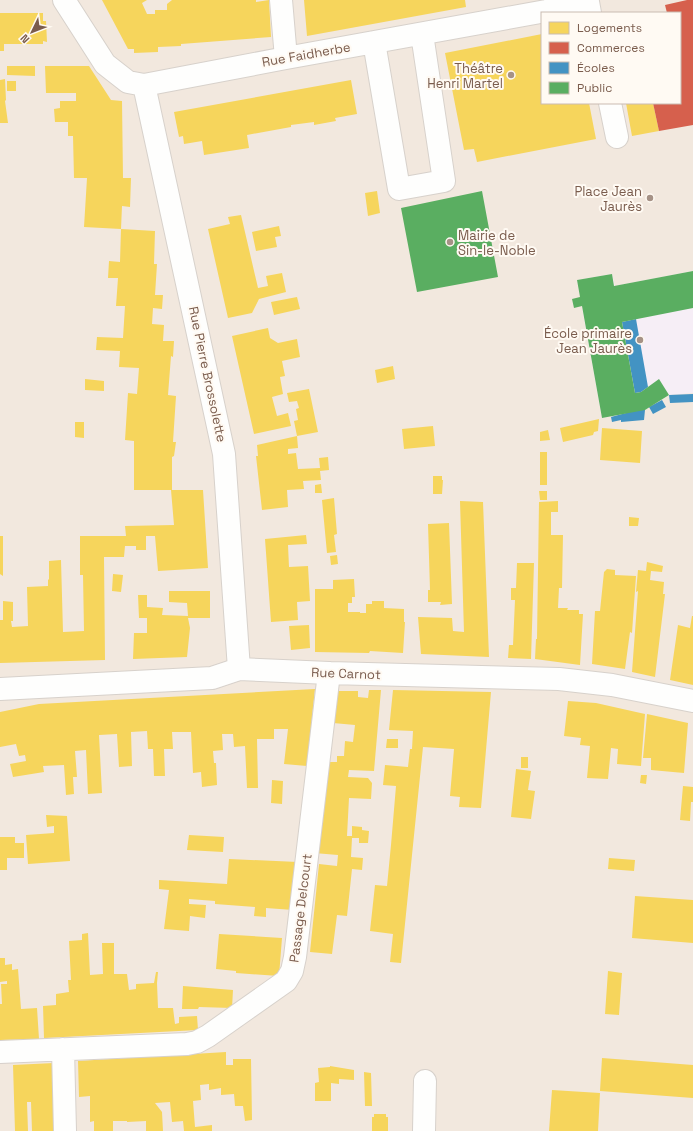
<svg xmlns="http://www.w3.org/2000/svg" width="693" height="1131" font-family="'Space Grotesk',sans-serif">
<rect width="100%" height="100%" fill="#f9f5f0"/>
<!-- residential -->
<path fill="#f2e8de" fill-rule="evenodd" d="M0,0H693V1131H0ZM542,13H680V103H542Z"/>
<!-- education -->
<path fill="#f6eef6" d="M693,271V393L669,395L645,410L602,418L577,280L612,274L615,286Z"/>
<!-- homes -->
<path fill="#f6d55c" d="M102,0H147L142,3L147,14H155V10H167V4L172,0H256V2L269,0L271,37L181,44V46L158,47V52L134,53V49H128Z
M304,0H465L466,7L307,36Z
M0,13H43V21H46L47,42L43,41V44H4V51H0Z
M542,34V103H589L596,139L477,162L474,149L464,150L445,53Z
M7,66H35V76L7,75Z
M45,66H89L111,100L122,101L123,178H131L130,207L122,206L121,229L84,227L87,178H74L73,136H68V122H55L54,109L60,108V101H76V93H46Z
M5,79L6,100L5,101L8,123H0V80Z
M351,80L357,114L335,118L336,121L314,125V122L291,125V127L247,135L249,148L204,155L202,141L184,144L183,136L179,137L174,112Z
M7,81H16V91H7Z
M626,103H653L659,131L632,136Z
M377,191L380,213L368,216L365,193Z
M241,215L258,288L268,286L266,276L282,273L286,292L259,299L252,313L228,318L208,229L230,224L228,217Z
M279,226L281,236L275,237L277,247L256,251L252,232Z
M121,229L155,231L154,264H157L155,295H163L162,309L153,308L152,324L164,325L163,341H174L173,357L171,356L168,395L176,396L173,442H176L174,456L172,457V490H203L208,568L158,571L155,536H146V550H136V546H125L124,557H104L105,660L0,663V620H3V601L13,602V621H11L12,627L28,626L27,587L48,586V580L49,579V561L61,560L63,632L84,631L83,575H80V536H126L125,526L174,525L171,490H134V441L125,440L128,393L137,394L139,368L119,367L120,351L96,350L97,337L123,338L125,306H116L118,278H108L109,261L120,262Z
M297,297L300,309L274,315L271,302Z
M268,328L270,338L278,343L297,339L300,357L282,361L285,376L280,377L283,394L272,397L277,416L288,413L291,426L254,434L232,336Z
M393,366L395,379L377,383L375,370Z
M85,379L104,381V391L85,390Z
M309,389L318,432L297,436L294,421L298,420L296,409L299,408L297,401L289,402L287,393Z
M599,419L598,431L594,432L593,435L563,442L560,428Z
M75,422H84V438L75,437Z
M433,426L435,446L404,449L402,429Z
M602,428L642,431L640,463L600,460Z
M548,430L550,440L540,441V432Z
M297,436L298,448L288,449V454L296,453L298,469L320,468L319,458L328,457L329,470L320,471L321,480L303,481L304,489L287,490L288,507L262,510L256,456H258L257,445Z
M540,452H547V485H540Z
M433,476H442V480H443L442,494H433Z
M321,484L322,493H315V485Z
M539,491H547V500H540Z
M334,498L337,534L334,535L336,552L327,553L322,500Z
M460,501L483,502L489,657L421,654L418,617L452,618L453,631L464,632Z
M558,501V512H551V535H563L562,588H559L558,608H568L567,610H579V614H583L580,665L535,659L536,639H537L539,502Z
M629,517L639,518L638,526H629Z
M449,523L452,604L440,605L441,602H428V590H430L428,524Z
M306,535L307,544L288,545L289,567L308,566L310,601L297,602L298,620L271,622L265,539Z
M0,536H3V576L0,574Z
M337,555L338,564L331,565L330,556Z
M647,562L663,566L662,572L651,571L650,580L664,582L663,594H665L655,677L632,672L638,591L636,592L638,570L646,571Z
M517,563H534L531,659L508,658L509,645H513L515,600H511V588H516Z
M607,569L615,570V575L636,576L632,633L630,632L625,669L592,664L595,611H600L604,572Z
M113,574L123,575L121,592L112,591Z
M354,579L355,597H352V603H348V612H360V613H366V604H372V601H384V608L404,609V622H405L403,653L370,651L369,653L315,652V589H333V580Z
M169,591H210V618H188L190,628L187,657L133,659L134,633H147V618H139L138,595H147V607L163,608L162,615L188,616L187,603L169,602Z
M692,616H693V685L670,680L678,625L690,628Z
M309,625L310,648L291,650L289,626Z
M315,689L307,766L284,764L288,729H274V739H257L258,788H247L245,746L234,747L233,734H222L223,750L213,751L214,763H216L217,785L202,787L201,772L193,773L191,732H172L173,749H164L165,776H154L153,749H148L147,731L131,732L132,766L119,767L117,734L99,735L102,793L88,794L86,750L75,751L77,777H73L74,794L66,795L64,765L43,766L44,772L13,777L10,764L26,761L25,755L19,756L16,744L0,747V712L39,704Z
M369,690H381L374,771L349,770L348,777L368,778L372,783L371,799L349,798L347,836H352V826L362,827V830L369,831L368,843H359V838H352L351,857L363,858L362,870L352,869L347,916L337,915L332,954L310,952L319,864L337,866L338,855L314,853L323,762H337V756H344L345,741L353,742L355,725L333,723L336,691H358V697L368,698Z
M393,690L491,692L481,808L459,807L460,797L450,796L454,749L423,747L401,963L390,962L393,934L370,931L375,885L387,886L391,845L396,786L383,785L385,765L408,767L410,749H412L413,731L389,730Z
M568,701L596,703L645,714L641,766L617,764L618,749L611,748L608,779L587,778L590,746L580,745L581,738L564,736Z
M647,714L688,723L684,773L651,770V758H643Z
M387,739H398V748H386Z
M521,757H528V768H521Z
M516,769L531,771L528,790L535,791L531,819L511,817Z
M641,775H647L646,784L640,783Z
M272,780L283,781L282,804L271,803Z
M683,786L693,787V802H691L690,821L680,820Z
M46,815L67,816L70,861L28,864L26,835L54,833V826L47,827Z
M189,835L224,837L223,852L187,850Z
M0,837H15V843H24V858H7V870H0Z
M609,858L635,860L634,871L608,869Z
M229,859L298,862L293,910L266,908V917L254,916L255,907L215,904V901L189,899V904L206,905L205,918L190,916L189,931L164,929L169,890L159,889V880L227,884Z
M635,896L693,900V943L632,938Z
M88,933L90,975L103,974L102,943H114V974H127L129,990L136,989V984L154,983L156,972H158L157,983L158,1008H173L175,1024L179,1023V1017L197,1016L198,1030L44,1038L43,1006L56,1005V994L69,992L68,980H71L69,941L82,940V934Z
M219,934L282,938L279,976L236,973V971L216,969Z
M0,958H5V965L12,964V970L18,969L21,1009L37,1008L39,1039L0,1040V1004H2L1,984H7V981L0,982Z
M608,971L622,973L619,1015L605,1014Z
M183,986L233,990L232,1008L199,1007L198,1009H182Z
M226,1052V1065H233V1059H251L252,1120L245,1121L243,1106H235L234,1094L221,1095V1088L209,1090V1084L200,1085L201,1100L193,1101L195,1127L212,1125V1131H184L183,1121L172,1122L170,1102L155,1103L162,1112L163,1131H146V1121L127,1122V1121H113V1131H94V1121L90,1122V1096L79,1097L78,1061Z
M602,1058L693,1065V1098L600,1091Z
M54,1063L56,1131H32L31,1102H27L28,1131H15L13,1065Z
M330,1066L354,1070V1080L339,1079V1084L331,1083V1101H315V1083L319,1082L318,1068L330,1067Z
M364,1072L371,1073L372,1106H365Z
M552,1090L600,1093L598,1131H549Z
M374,1114H386V1117H388V1131H372V1117H374Z"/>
<!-- shops -->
<path fill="#d6604d" d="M687,0H693V125L659,131L653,103H680V13H667L665,5Z"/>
<!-- schools -->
<path fill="#4393c3" d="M636,319L648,387L641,392L635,393L622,322Z
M693,394V402L670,403L669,395Z
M662,400L666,407L653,414L649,407Z
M637,410H645L644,420L621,422V420L612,422L611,417Z"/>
<!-- public -->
<path fill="#5aae61" d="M482,191L498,277L417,292L401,208Z
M693,271V308L622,322L635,393L641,392L659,379L669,395L645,410L602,418L582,306L574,308L572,299L580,297L577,280L612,274L614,286Z"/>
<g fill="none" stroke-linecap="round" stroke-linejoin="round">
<!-- minor casing -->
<g stroke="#d7d1cb" stroke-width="24">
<path id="minor" d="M64,0L105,64L128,82L144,85L286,58L546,11L588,2L590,13
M281,0L286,58
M374,42L399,189L444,181L422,34
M144,85L224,454L239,669
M610,103L617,137
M0,689L212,678L239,669L329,673L559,679L612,685L693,701
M63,1049L65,1131
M0,1052L187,1044L197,1042L208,1036L286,981L292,971L295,957L329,673
M424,1131L425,1081"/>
</g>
<!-- minor -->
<use href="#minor" stroke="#fefefd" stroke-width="22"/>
</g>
<!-- markers -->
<g fill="#a69286" stroke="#fffaf3" stroke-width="1.5">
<circle cx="511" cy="75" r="4"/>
<circle cx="650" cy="198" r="4"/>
<circle cx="450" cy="242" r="4"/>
<circle cx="640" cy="340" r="4"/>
</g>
<g text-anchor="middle" stroke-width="4" stroke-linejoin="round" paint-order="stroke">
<!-- street labels -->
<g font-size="13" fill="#7a5c4d" stroke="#fffaf3">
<text transform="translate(306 54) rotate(-10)" y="5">Rue Faidherbe</text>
<text transform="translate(208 374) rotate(78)" y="5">Rue Pierre Brossolette</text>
<text transform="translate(346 673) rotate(2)" y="5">Rue Carnot</text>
<text transform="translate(300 908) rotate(-83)" y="5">Passage Delcourt</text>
</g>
<!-- poi labels -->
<g font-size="13" fill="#7a5c4d" stroke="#fffaf3" text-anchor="end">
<text x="503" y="73">Théâtre<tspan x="503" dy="15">Henri Martel</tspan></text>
<text x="642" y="196">Place Jean<tspan x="642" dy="15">Jaurès</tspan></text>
<text x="458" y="240" text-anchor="start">Mairie de<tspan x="458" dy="15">Sin-le-Noble</tspan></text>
<text x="632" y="338">École primaire<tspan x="632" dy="15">Jean Jaurès</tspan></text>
</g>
</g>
<!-- legend -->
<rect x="541" y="12" width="140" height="92" fill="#fffaf3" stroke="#cabbb1"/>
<rect x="549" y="22" width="20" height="12" fill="#f6d55c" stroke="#cabbb1"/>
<text x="577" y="32" font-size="12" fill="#7a5c4d">Logements</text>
<rect x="549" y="42" width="20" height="12" fill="#d6604d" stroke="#cabbb1"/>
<text x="577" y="52" font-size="12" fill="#7a5c4d">Commerces</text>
<rect x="549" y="62" width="20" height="12" fill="#4393c3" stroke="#cabbb1"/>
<text x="577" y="72" font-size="12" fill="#7a5c4d">Écoles</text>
<rect x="549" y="82" width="20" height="12" fill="#5aae61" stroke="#cabbb1"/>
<text x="577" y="92" font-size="12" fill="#7a5c4d">Public</text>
<!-- north arrow -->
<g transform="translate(32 32) rotate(227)" stroke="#fffaf3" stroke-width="3" paint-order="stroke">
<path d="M0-3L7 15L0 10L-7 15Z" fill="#7a5c4d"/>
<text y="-6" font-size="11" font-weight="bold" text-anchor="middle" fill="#7a5c4d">N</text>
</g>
</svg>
